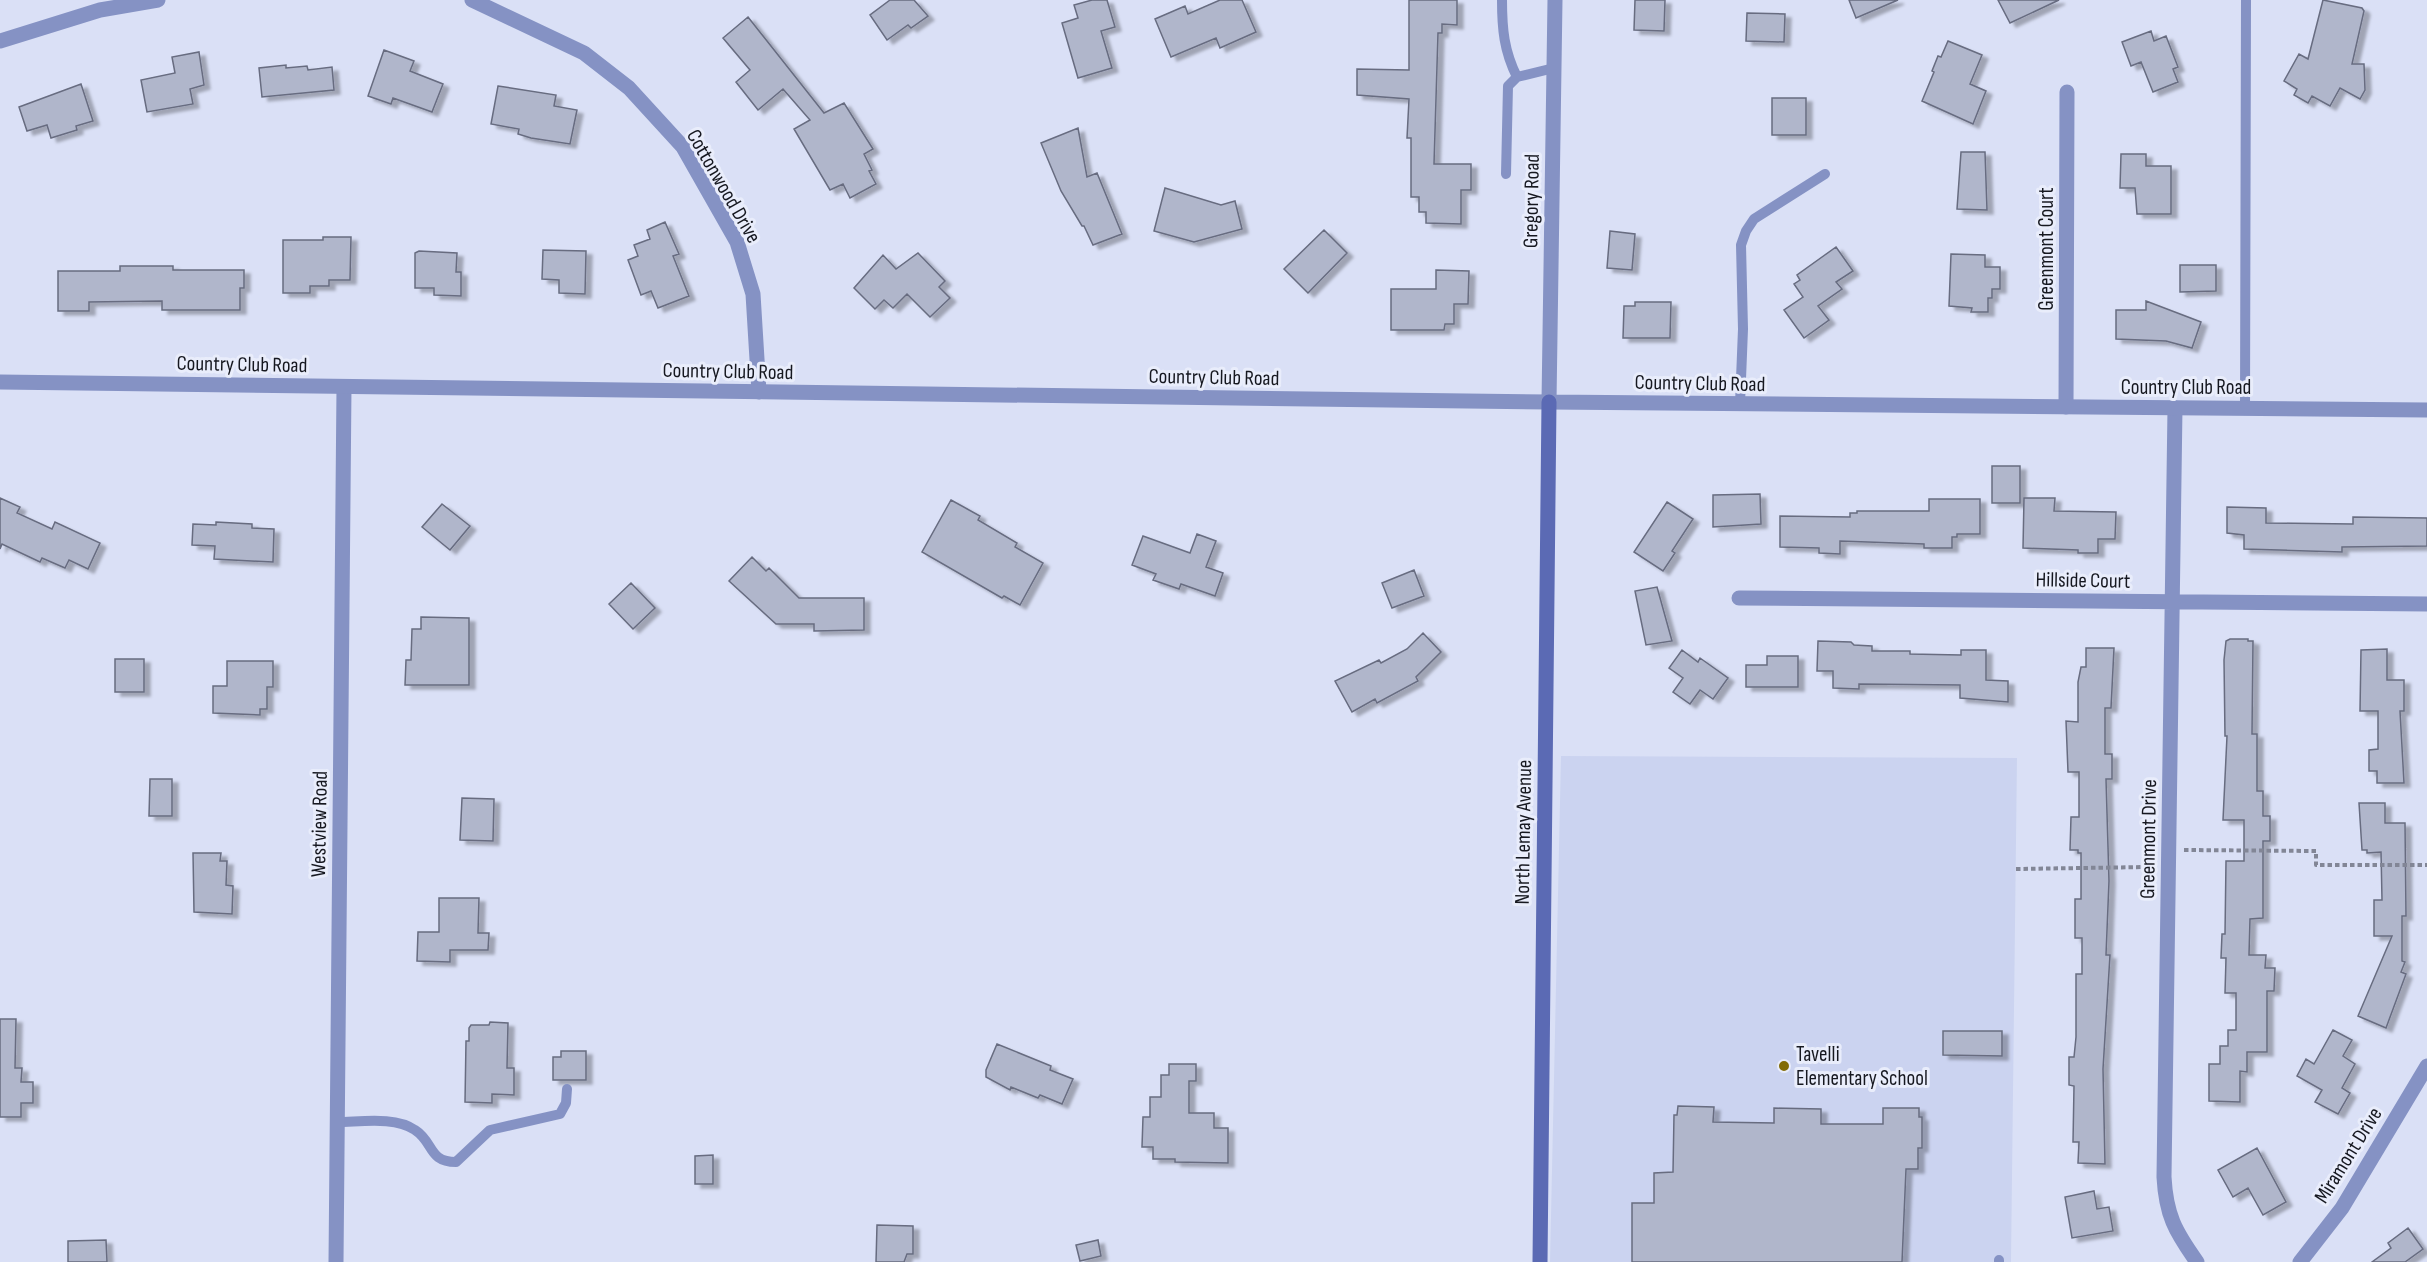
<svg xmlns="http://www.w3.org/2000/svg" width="2427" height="1262" font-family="'Sofia Sans Condensed',sans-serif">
<defs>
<filter id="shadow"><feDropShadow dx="6" dy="4" stdDeviation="1.5" flood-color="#0004"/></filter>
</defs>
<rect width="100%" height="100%" fill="#dae0f6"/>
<!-- built -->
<path fill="#cbd3f0" d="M1561,756L2017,758L2011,1262H1550Z"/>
<!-- building -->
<path fill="#b0b6cb" stroke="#676c80" stroke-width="1.5" filter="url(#shadow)" d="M890,0H914L928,16L911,28L908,25L887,40L870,15Z
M1092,0H1107L1115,27L1101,31L1112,68L1078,78L1062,23L1078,18L1074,5Z
M1220,0H1242L1256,32L1220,48L1216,38L1171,57L1155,19L1185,6L1188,14Z
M1409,0H1457V25L1442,24V33H1438L1434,164H1471V190H1461V224L1426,223V212H1419V197H1411V138H1407L1409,99L1357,95V69L1409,70Z
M1635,0H1665L1664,31L1634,30Z
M1849,0H1898L1856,18Z
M1998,0H2059L2010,23Z
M2323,0L2362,8L2364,11L2352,64H2364L2365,90L2360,99L2340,88L2330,106L2312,96L2308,103L2294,95L2297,89L2284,81L2299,54L2308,59Z
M1747,13L1785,14L1784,42L1746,41Z
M748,17L824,113L844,103L873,149L864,154L872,170L869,171L876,184L850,198L843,184L830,190L794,129L810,120L783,89L758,110L736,82L750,70L723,38Z
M2151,31L2154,41L2166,36L2178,67L2173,69L2178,82L2153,92L2141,62L2131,66L2122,42Z
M1948,41L1982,55L1970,84L1986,91L1973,124L1922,101L1934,72L1932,71L1938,56L1941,57Z
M384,50L414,61L410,71L443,84L432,112L393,98L391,104L368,96Z
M199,52L204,85L190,89L193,104L147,112L141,80L175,73L172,57Z
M286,65V68L307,66L308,70L332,67L334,90L262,97L259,68Z
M81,84L93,121L76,126L77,130L51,138L47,125L27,131L19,107Z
M498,86L556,95L554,106L577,110L570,144L531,138L518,134L519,129L491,124Z
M1772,98H1806V135H1772Z
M1078,128L1087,177L1097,173L1122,234L1093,245L1084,226H1082L1061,191L1041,143Z
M1961,152H1985L1987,210L1957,209Z
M2121,154H2146V166H2171V214H2137L2135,188H2120Z
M1165,188L1221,205L1235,201L1242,229L1194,242L1154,231Z
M665,222L679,254L673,256L689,296L658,308L651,291L641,295L628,260L638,256L634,245L650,239L647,230Z
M1324,230L1347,253L1308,293L1284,269Z
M1610,231L1635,234L1632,270L1607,268Z
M323,237H351L350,280H329V286H310V293H283V240H323Z
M1836,247L1853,271L1836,282L1842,289L1818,306L1829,320L1804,338L1784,310L1803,297L1794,284L1800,280L1797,275Z
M543,250L586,251L585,294L559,293V280L542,279Z
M419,251L457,253L456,272H461V296L434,295V288H415V253Z
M918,253L945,281L939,287L950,298L930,317L907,294L893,308L884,300L875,309L854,288L883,255L896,269Z
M1951,254L1985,255V267H2000V289H1992V298H1988V312H1971L1972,308L1949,306Z
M2180,265H2216V291L2180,292Z
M120,266H173V270H244V288H240V310H162V301L89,302V311H58V271H120Z
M1436,270L1469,271L1468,304H1454V324H1445L1444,330H1391V289H1436Z
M2146,301L2201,322L2192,348L2166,341L2116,339V310H2146Z
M1635,302H1671L1670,338H1623L1624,306H1635Z
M1992,466H2020V503H1992Z
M1760,494L1761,524L1713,527V495Z
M0,498L20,507L17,513L52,529L55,522L100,543L88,569L69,560L65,568L42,558L40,562L2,544L0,549Z
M2024,498H2055L2054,511L2116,512L2115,539H2098V553H2078V550L2023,548Z
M1929,499H1980V534H1957V537H1952V548H1924V544L1840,541V554L1819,553V548L1780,547V516L1850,517V513H1857V511H1929Z
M951,500L980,516L978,520L1017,543L1015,547L1043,563L1020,605L1004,596L1002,598L922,552Z
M1667,502L1693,519L1672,551L1675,553L1663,571L1634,552Z
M442,504L470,526L450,550L422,527Z
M2227,507L2266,508V523L2353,524V517L2427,518V546L2342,547V552L2244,549V535L2227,533Z
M216,522L252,524V528L274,529L273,562L214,559L215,546L192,545L193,524L216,525Z
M1197,534L1216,541L1206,567L1223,573L1215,596L1181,584L1179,589L1153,580L1156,574L1132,565L1143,536L1190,553Z
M752,557L766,571L769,568L799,598H864V630L814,631V624H776L729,581Z
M1414,570L1424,596L1392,608L1382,583Z
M631,583L655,608L633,629L609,604Z
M1657,587L1672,641L1646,645L1635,591Z
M421,617L469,618V685H405L406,660H411L412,629H421Z
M1423,633L1441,652L1416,677L1418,681L1377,703L1375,699L1352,712L1335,681L1379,660L1381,663L1407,649Z
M2230,639H2248V641H2253L2252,734H2257V791H2263V816H2270V841H2263V918L2250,919L2249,955H2266L2265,968H2275L2274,991H2267V1052H2247V1072L2240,1071V1102L2209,1101V1064H2220V1046H2228V1030H2236V993H2225L2226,958H2221L2222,934H2225L2226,861H2244V820H2223L2227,736H2225L2224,660L2226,641Z
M1818,641L1851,642L1854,645L1872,646V651H1910V654L1961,655V650H1986V680L2008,681V702L1960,698V685L1859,684V689L1833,688V671H1817Z
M2086,648H2114L2111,708H2105V754H2112V779H2106L2109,881L2106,955H2110L2103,1069L2105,1164L2078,1163L2079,1142H2073L2074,1086L2069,1085V1057H2074L2076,1037V974H2082V938H2075V899H2081V853H2078V850H2070L2071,817H2079V772H2068L2066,721L2078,722V682L2081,667H2086Z
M2387,649V680H2404V711H2400L2404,783H2377V771H2369V750L2378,749V711H2360L2361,650Z
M1682,650L1698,662L1700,658L1728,678L1713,699L1700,690L1690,704L1673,692L1683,678L1669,668Z
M1767,656H1798V687H1746V665H1767Z
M115,659H144V692H115Z
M227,661H273V687H267V709H260V715L213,713V686H227Z
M150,779H172V816H149Z
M462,798L494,799L493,841L460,840Z
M2359,803H2385V823H2405L2406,916H2402V961L2405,962L2401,972L2406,974L2386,1028L2358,1016L2392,936H2374V900H2382L2381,852L2367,853V850H2362Z
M193,853H221L220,861H227L226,885L233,886L232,914L194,912Z
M439,898H479L478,933H489L488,950H450V962L417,961L418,932H439Z
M0,1019H16L15,1068H22L21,1082H33V1103H21V1117H0Z
M490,1022L508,1023L507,1068H514V1095L492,1094V1103L465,1102L466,1041H469V1028L471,1025H489Z
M2333,1030L2352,1040L2343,1056L2355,1064L2342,1088L2350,1093L2338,1114L2315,1102L2322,1090L2297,1076L2306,1059L2314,1064Z
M1943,1031H2002V1056L1943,1055Z
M997,1044L1051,1066L1050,1070L1073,1079L1062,1104L1040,1095L1038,1098L1011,1087L1010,1090L986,1077V1070Z
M561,1051H586V1080H553V1057H561Z
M1169,1064H1196V1081H1189V1113H1214V1128H1228V1163L1175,1162V1159H1153V1147H1142L1143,1117H1150V1097H1161V1075H1169Z
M1678,1106L1714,1107L1713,1122L1774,1123V1108L1821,1109V1124H1883V1108H1919V1117H1922V1148H1918V1169H1906L1902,1262H1632V1203H1654V1173L1673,1172L1674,1115H1677Z
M2257,1148L2286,1202L2263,1215L2248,1188L2233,1197L2218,1170Z
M713,1155V1184H695V1156Z
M2094,1191L2097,1209L2109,1207L2113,1231L2072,1238L2065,1197Z
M877,1225L913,1226V1254H907L904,1262H876Z
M2408,1228L2423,1249L2405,1262H2372L2391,1248L2388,1243Z
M106,1240L107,1262H68V1241Z
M1098,1240L1101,1256L1080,1261L1076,1245Z"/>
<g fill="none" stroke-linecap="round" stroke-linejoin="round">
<!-- path -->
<path stroke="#828696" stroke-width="4" stroke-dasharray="4.5 3" stroke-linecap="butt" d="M2184,850L2316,851V865H2427
M2016,869L2148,867L2152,864"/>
<!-- service -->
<path stroke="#8592c4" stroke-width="10" d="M1502,0C1502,29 1504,51 1517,77
M1506,174L1508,86L1517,77L1554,68
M1740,404L1743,329L1741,245L1746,231L1754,219L1825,174
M2245,408L2246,0
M337,1122C360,1122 395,1116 415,1130C434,1142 428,1162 456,1162L490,1130L560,1114L566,1103L567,1089
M1999,1262V1260"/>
<!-- minor -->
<path stroke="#8592c4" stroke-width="15" d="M472,0L584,53L629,88L683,147L737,242L753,294L759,392
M0,41L100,10L158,0
M2066,407L2067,92
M2175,408L2164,1177C2166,1215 2175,1231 2197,1262
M1739,598L2427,604
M336,1262L344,387
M2300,1262L2342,1208L2427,1066"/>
<!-- tertiary -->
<path stroke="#8592c4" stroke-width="15" d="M0,382L1549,402L2427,410
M1549,402L1555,0"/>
<!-- secondary -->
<path stroke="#5b6ab4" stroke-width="15" d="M1540,1262L1549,402"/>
</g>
<!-- markers -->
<circle fill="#826b05" stroke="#e9edfb" stroke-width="2" cx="1784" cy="1066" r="6"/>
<g text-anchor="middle" stroke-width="6" stroke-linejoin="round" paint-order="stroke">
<!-- street labels -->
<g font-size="21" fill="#161820" stroke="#e9edfb">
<text transform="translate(724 186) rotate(60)" y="7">Cottonwood Drive</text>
<text transform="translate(1531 201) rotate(-89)" y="7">Gregory Road</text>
<text transform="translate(2046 249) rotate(-90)" y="7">Greenmont Court</text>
<text transform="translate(242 364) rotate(1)" y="7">Country Club Road</text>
<text transform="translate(728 371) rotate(1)" y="7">Country Club Road</text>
<text transform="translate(1214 377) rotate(1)" y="7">Country Club Road</text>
<text transform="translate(1700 383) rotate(1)" y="7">Country Club Road</text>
<text x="2186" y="394">Country Club Road</text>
<text transform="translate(2083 580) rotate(1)" y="7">Hillside Court</text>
<text transform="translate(319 824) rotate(-89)" y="7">Westview Road</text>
<text transform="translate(1523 832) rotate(-89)" y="7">North Lemay Avenue</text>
<text transform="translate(2148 839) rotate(-89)" y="7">Greenmont Drive</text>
<text transform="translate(2348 1155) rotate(-58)" y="7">Miramont Drive</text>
</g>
<!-- poi labels -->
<g font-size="21" fill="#161820" stroke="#e9edfb" text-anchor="start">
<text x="1796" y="1061">Tavelli<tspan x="1796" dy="24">Elementary School</tspan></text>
</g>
</g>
</svg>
